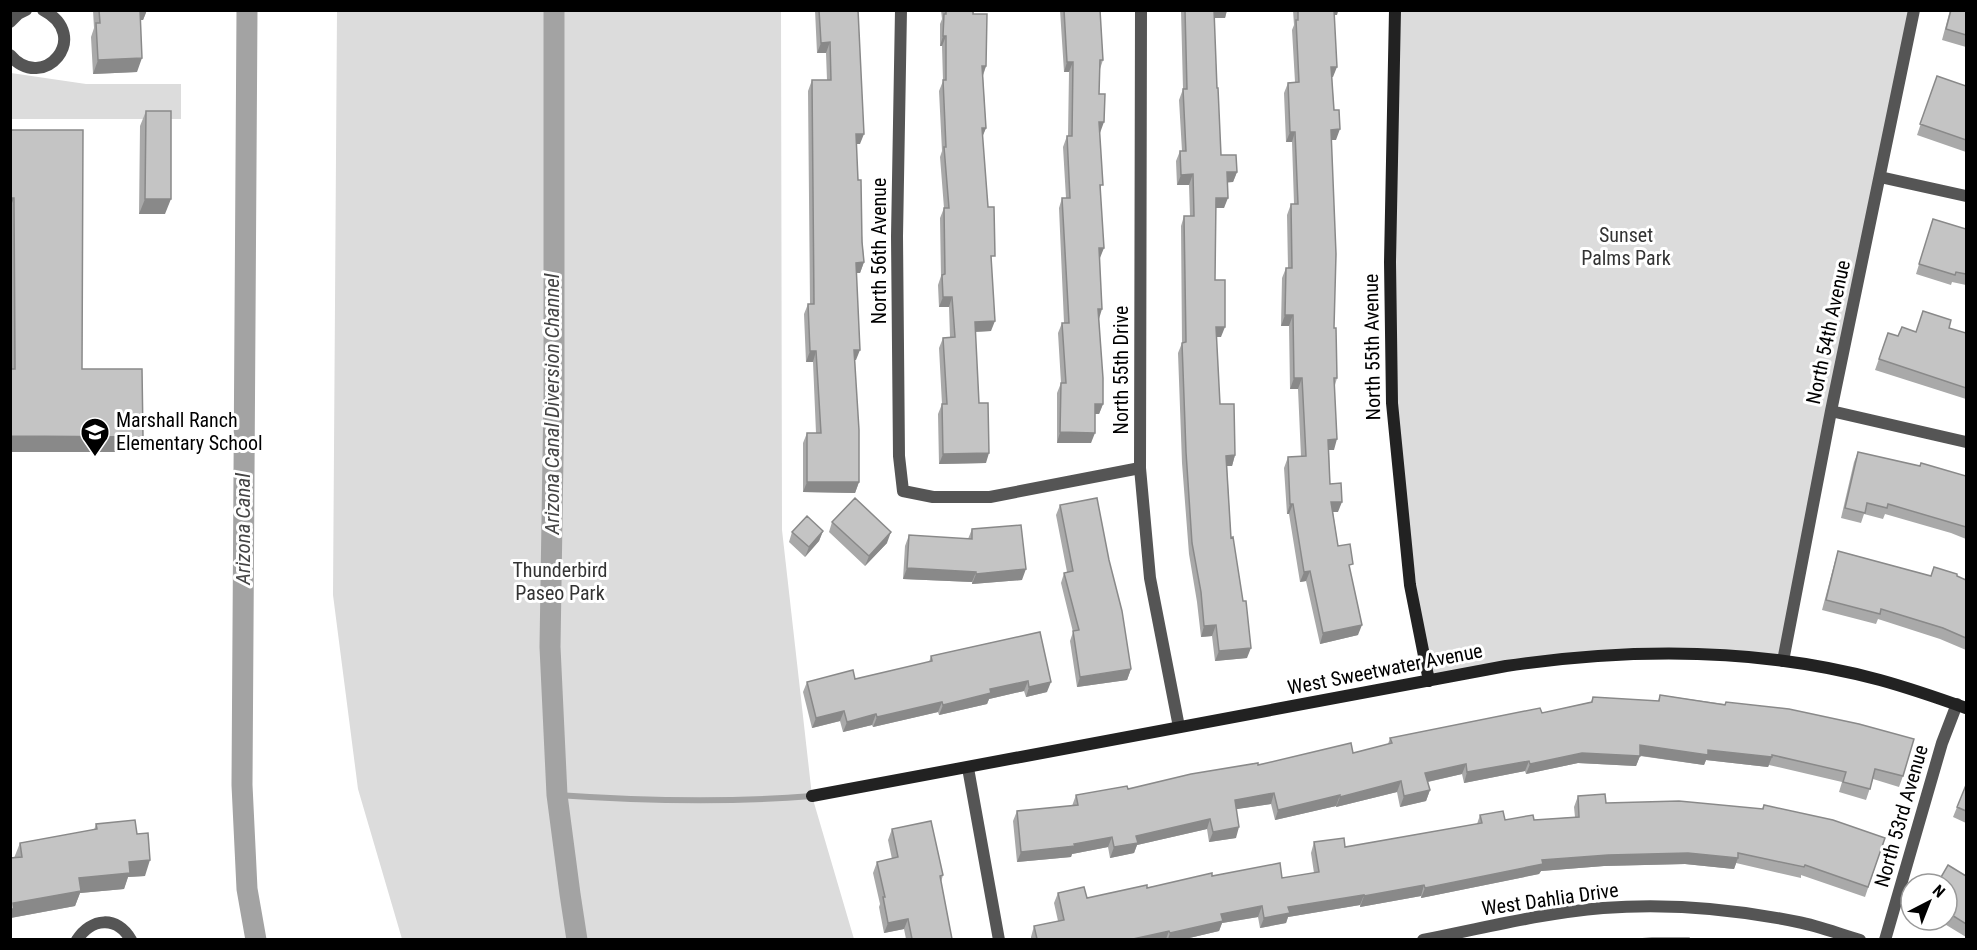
<svg xmlns="http://www.w3.org/2000/svg" width="1977" height="950" font-family="'Roboto Condensed',sans-serif">
<rect width="100%" height="100%" fill="#fff"/>
<!-- green -->
<path fill="#dcdcdc" d="M337,11H781L782,530L812,796L854,939H402L358,789L333,595Z
M1395,11H1914L1783,661L1652,653L1429,681L1392,403Z
M11,73L86,84H181V119H11Z"/>
<g fill="none" stroke-linecap="round" stroke-linejoin="round">
<!-- stream -->
<path stroke="#a3a3a3" stroke-width="6" d="M557,795C643,801 727,803 812,796"/>
<!-- canal -->
<path stroke="#a3a3a3" stroke-width="21" d="M247,10L242,785L247,889L256,940
M554,10V394L550,647L557,795L570,894L577,940"/>
<!-- street -->
<path stroke="#555" stroke-width="12" d="M901,10L897,236L899,456L903,491L933,497H990L1140,468
M1141,10L1140,468L1150,578L1179,727
M10,22L18,14L26,10
M10,55C43,94 93,36 43,10
M1880,177L1966,196
M1831,411L1966,442
M1783,661L1831,411L1914,10
M968,768L999,940
M77,940C91,918 117,915 131,940
M1423,940C1483,928 1543,913 1603,908C1668,903 1735,909 1798,922C1819,926 1839,934 1860,940
M1885,940L1942,743L1957,704"/>
<!-- secondary -->
<path stroke="#222" stroke-width="12" d="M1395,10L1390,262L1392,403L1410,585L1429,681
M812,796L1506,666C1629,648 1758,647 1880,680C1909,688 1938,698 1966,708"/>
</g>
<!-- wall -->
<path fill="#a9a9a9" d="M93,10H147L143,20H140L137,72L93,74L91,37L94,28Z
M815,10H858L860,144H856L858,180L864,262L860,273H856V360H855L859,482L855,493L803,492V443L807,433H816L813,362H806L804,314L808,304H810L808,91L812,80H827L826,53H817Z
M941,10H973L986,66L983,76L986,128L982,136L992,265L991,331L975,332L979,403L986,463L939,464L938,414L942,404L939,348L943,338L950,337L949,307H939L938,285L941,276L940,218L944,208L940,157L942,151L939,91L943,81L942,46H940V24L942,19Z
M1060,10H1100L1103,60L1100,69L1099,94L1101,191L1099,319L1103,404L1099,414H1095L1091,443H1057V393L1061,383L1058,333L1062,323H1064L1059,208L1062,198H1066L1063,147L1067,136H1068L1069,72H1064Z
M1181,10H1227L1225,18H1214L1217,88L1221,155L1237,172L1233,182H1227L1224,208H1216L1215,280L1221,337H1216L1220,404L1235,455L1232,466H1227L1231,538L1247,658L1215,661L1212,636L1201,637L1197,602L1189,554L1182,463L1178,353L1182,343L1181,226L1184,216H1190L1189,185H1177L1176,161L1180,151H1182L1179,100L1183,89Z
M1293,10H1338L1337,15H1334L1333,77H1332L1336,140H1331L1334,328L1337,378L1335,385L1334,450H1329L1330,484L1338,512H1333L1338,546L1350,572L1358,635L1320,644L1306,581L1300,582L1289,514H1287L1284,468L1288,457H1301L1298,389H1290L1289,326H1281L1282,278L1286,268H1288L1287,215L1291,204H1294L1292,142H1286L1284,93L1288,83L1295,82L1292,30L1294,25Z
M1950,10H1966V47L1942,40Z
M1937,76L1966,86V152L1917,135Z
M146,111L165,214H139L140,126Z
M10,130L82,369L137,452H10Z
M1933,219L1966,229V285L1952,282L1951,285L1916,274Z
M1949,328L1966,333V399L1875,370L1888,333L1898,336L1916,332Z
M1858,452L1920,466L1966,476V539L1951,533L1885,514L1883,519L1864,514L1861,523L1841,518L1854,462Z
M1060,505L1109,560L1131,669L1127,680L1077,687L1070,641L1073,632L1061,583L1064,573L1067,572L1056,515Z
M832,522L887,543L865,566L829,532Z
M972,529L1022,580L972,584V582L903,579L905,546L909,535L968,539Z
M823,531L819,541L805,557L789,542L792,532Z
M1838,551L1931,576L1934,567L1966,580V650L1940,639L1878,619L1876,624L1822,610L1835,561Z
M1040,632L1047,692L1026,697L1024,691L989,699L987,704L939,715L938,712L873,727L872,725L843,732L840,721L812,728L803,692L807,682L855,679L929,662L931,656Z
M1660,695L1725,704L1726,702L1903,776L1899,787L1873,779L1866,800L1839,792L1842,782L1769,765L1768,767L1706,760L1704,765L1640,756L1636,766L1578,763L1526,774L1525,771L1464,783L1462,774L1428,782L1430,790L1426,801L1400,807L1397,792L1336,807V806L1275,820L1271,804L1236,809V838L1209,842L1207,829L1137,845L1134,853L1110,858L1108,847L1072,854L1071,857L1017,862L1013,821L1017,811L1072,806L1076,795L1128,789L1258,765L1353,753L1388,744L1390,738L1542,713L1591,702L1593,697L1658,701Z
M1966,785V823L1953,817Z
M1578,796L1606,803L1762,809L1764,805L1885,838L1865,897L1801,875V878L1736,863L1734,869L1685,864L1604,866L1541,871L1539,874L1421,898V896L1360,907V905L1288,917L1286,923L1260,928L1258,917L1222,923L1219,931L1185,939H1031V937L1034,926L1058,921L1054,903L1058,893L1087,898L1212,876L1282,878L1314,873L1311,853L1314,842L1345,847L1477,824L1480,815L1505,820H1534L1575,817L1574,807Z
M96,824L137,834L145,876L128,877L124,889L80,893L75,906L11,918L14,858L20,843L94,830Z
M892,829L943,875L941,882L952,939H906L904,929L884,933L879,907L880,904L873,873L877,862L892,859L888,840Z
M1966,876V937L1938,920H1947V884Z"/>
<!-- shaded-wall -->
<path fill="#898989" d="M138,10H147L143,20H134Z
M1213,10H1227L1225,18H1210Z
M1331,10H1338L1337,15H1330Z
M943,36H946L942,46H940Z
M830,42L826,53H817L821,43Z
M142,58L137,72L93,74L98,60Z
M1067,62H1073L1069,72H1064Z
M982,66H986L982,77Z
M1331,67H1337L1333,77L1328,78Z
M1099,122H1104L1100,133H1095Z
M982,128H986L982,138Z
M1340,129L1336,140H1327L1331,130Z
M1290,132H1295L1292,142H1286Z
M856,134H864L860,144H852Z
M1227,172H1237L1233,182L1223,183Z
M1193,174L1189,185H1177L1181,175Z
M10,198H14L10,208Z
M1216,198H1228L1224,208H1213Z
M145,199H171L165,214H139Z
M1099,248H1104L1100,258Z
M864,262L860,273H852L856,263Z
M943,297H952L949,307H939Z
M1098,309H1102L1099,319Z
M1285,315H1293L1289,326H1281Z
M995,321L991,331L971,332L975,322Z
M1216,327H1225L1221,337H1212Z
M854,350H860L856,360H851Z
M810,351H816L813,362H806Z
M1294,378H1302L1298,389H1290Z
M1095,404H1103L1099,414H1091Z
M1060,432L1095,433L1091,443H1057Z
M10,436L143,437L137,452H10Z
M1337,439L1334,450H1324L1328,440Z
M989,453L986,463L939,464L943,454Z
M1235,455L1232,466H1222L1226,456Z
M807,482H859L855,493L803,492Z
M1331,502H1342L1338,512H1327Z
M1290,504H1293L1289,514H1287Z
M823,531L819,541L805,557L809,547Z
M891,532L887,543L865,566L869,556Z
M907,568L976,572L972,582L903,579Z
M1026,569L1022,580L972,584L976,574Z
M1310,571L1306,581L1300,582L1304,572Z
M1216,625L1212,636L1201,637L1204,626Z
M1362,625L1358,635L1320,644L1323,633Z
M1251,648L1247,658L1215,661L1219,651Z
M1131,669L1127,680L1077,687L1080,677Z
M1028,681L1024,691L989,699L987,704L939,715L943,705L990,689Z
M1051,682L1047,692L1026,697L1029,687Z
M942,702L938,712L873,727L877,717Z
M844,711L840,721L812,728L816,718Z
M876,714L872,725L843,732L847,722Z
M1640,745L1708,750L1772,757L1768,767L1706,760L1704,765L1636,755Z
M1582,753L1640,756L1636,766L1578,763L1526,774L1530,764Z
M1529,761L1525,771L1464,783L1467,772Z
M1466,764L1462,774L1422,783L1425,773Z
M1401,781L1397,792L1336,807L1340,797Z
M1430,790L1426,801L1400,807L1404,796Z
M1274,793L1271,804L1231,810L1235,800Z
M1340,795L1336,806L1275,820L1278,810Z
M1210,819L1207,829L1137,845L1134,853L1110,858L1114,847L1136,836Z
M1239,827L1236,838L1209,842L1213,832Z
M1112,837L1108,847L1072,854L1071,857L1017,862L1021,852L1074,844Z
M1688,853L1738,858L1734,869L1685,864L1604,866L1541,871L1539,874L1421,898L1425,888L1542,860L1608,855Z
M150,860L145,876L128,877L124,889L80,893L75,906L10,918V909L13,903L79,878L129,862Z
M1424,885L1421,896L1360,907L1364,896Z
M1364,895L1360,905L1288,917L1286,923L1260,928L1264,918L1288,907Z
M1262,906L1258,917L1222,923L1219,931L1185,939H1168L1170,933L1221,914Z
M908,919L904,929L884,933L888,923Z
M1169,931L1166,939H1133Z"/>
<!-- building -->
<path fill="#c4c4c4" stroke="#898989" stroke-width="1.5" d="M99,10H140L142,58L98,60L96,23H100Z
M819,10H858L864,134H856L858,180H861L862,242L864,262L856,263L860,350H854L859,430V482H807V433H821L816,351H810L808,304H814L812,80H831L830,42L821,43Z
M946,10H973V14H987L986,66H982L986,128H982L988,207H994L995,256H991L995,321L975,322L979,403H988L989,453L943,454L942,404H947L943,338L955,337L952,297H943L942,275L945,274L944,208H949L944,147H946L943,80H946V36H943L944,14H946Z
M1064,10H1100L1103,60H1100L1099,94H1105L1104,122H1099L1103,185H1100L1104,248H1099L1102,309H1098L1103,378V404H1095V433L1060,432L1061,383H1066L1062,323H1069L1062,198H1070L1067,136H1072L1073,62H1067Z
M1185,10H1214L1217,88H1218L1221,155H1236L1237,172H1227L1228,198H1216L1215,280H1225V327H1216L1220,404H1234L1235,455L1226,456L1231,538L1233,537L1243,601H1246L1251,648L1219,651L1216,625L1204,626L1201,592L1192,543L1186,452L1182,343L1186,342L1184,216H1194L1193,174L1181,175L1180,151H1186L1183,89H1187Z
M1298,10H1334L1337,67H1331L1334,110H1339L1340,129L1331,130L1336,254L1334,328H1336L1337,378H1334L1337,439L1328,440L1330,484L1341,483L1342,502H1331L1338,546L1350,544L1353,564L1349,565L1362,625L1323,633L1310,571L1304,572L1293,504H1290L1288,457L1306,456L1302,378H1294L1293,315H1285L1286,268H1292L1291,204H1298L1295,132H1290L1288,83L1299,82L1296,20H1298Z
M1951,10H1966V35L1946,29Z
M1937,76L1966,86V140L1920,124Z
M146,111H171V199H145Z
M10,130H83L82,369H142L143,437L10,436V369H15L14,198H10Z
M1933,219L1966,229V274L1956,272L1955,275L1919,264Z
M1923,311L1951,320L1949,328L1966,333V388L1879,359L1888,333L1898,336L1902,327L1916,332Z
M1858,452L1920,466L1921,463L1966,476V527L1888,504L1887,508L1867,503L1865,513L1845,508Z
M855,498L891,532L869,556L832,522Z
M1097,498L1109,560L1122,611L1131,669L1080,677L1073,631L1079,630L1064,573L1073,571L1060,505Z
M807,516L823,531L809,547L792,532Z
M1021,525L1026,569L976,574V572L907,568L909,535L972,539V529Z
M1838,551L1931,576L1934,567L1957,574V576L1966,580V638L1943,628L1881,609L1880,614L1826,600Z
M1040,632L1051,682L1029,687L1028,681L990,689L991,693L943,705L942,702L877,717L876,714L847,722L844,711L816,718L807,682L853,670L855,679L932,661L931,656Z
M1660,695L1725,705L1726,702L1789,709L1859,724L1914,739L1903,776L1875,769L1870,789L1843,782L1846,772L1772,755V757L1708,750V755L1640,745V756L1582,753L1530,764L1529,761L1467,772L1466,764L1425,773L1430,790L1404,796L1401,781L1340,797V795L1278,810L1274,793L1235,800L1239,827L1213,832L1210,819L1136,836L1138,843L1114,847L1112,837L1074,844L1075,846L1021,852L1017,811L1078,805L1076,795L1127,786L1128,789L1191,774L1258,763V765L1351,743L1353,753L1392,743L1390,738L1540,708L1542,713L1592,702L1593,697L1659,701Z
M1966,785V811L1957,807Z
M1605,794L1606,803L1679,801L1763,809L1764,805L1833,820L1885,838L1868,887L1805,865L1804,867L1738,853V858L1688,853L1608,855L1542,860L1543,864L1425,888L1424,885L1364,896V895L1288,907L1290,913L1264,918L1262,906L1221,914L1223,921L1170,933L1169,931L1133,939H1037L1034,926L1064,920L1058,893L1084,887L1087,898L1147,885V888L1212,873V876L1280,863L1282,878L1319,872L1314,842L1344,838L1345,847L1482,823L1480,815L1503,811L1505,820L1533,815L1534,820L1579,817L1578,796Z
M135,820L137,834L148,833L150,860L129,862L130,873L79,878L81,891L13,903L14,909H10V858L22,857L20,843L97,829L96,824Z
M931,821L943,875L940,876L952,939H912L908,919L888,923L883,897H885L877,862L898,857L892,829Z
M1948,865L1966,876V924L1947,912V884H1937Z
M1652,938H1689V939H1639Z"/>
<!-- icons -->
<defs>
<g id="school-pin" transform="scale(1.5)"><path d="M0 17L-7.5 6A9.5 9.5 0 1 1 7.5 6Z" fill="#000" stroke="#fff"/><path d="M0-5L7-2L0 1L-7-2ZM-4 1L0 2.5L4 1V4Q0 6-4 4Z" fill="#fff"/></g>
</defs>
<g fill-rule="evenodd">
<use href="#school-pin" x="95" y="432"/>
</g>
<g text-anchor="middle" stroke-width="6" stroke-linejoin="round" paint-order="stroke">
<!-- park labels -->
<g font-size="20" fill="#333" stroke="#fff">
<text x="1626" y="242">Sunset<tspan x="1626" dy="23">Palms Park</tspan></text>
<text x="560" y="577">Thunderbird<tspan x="560" dy="23">Paseo Park</tspan></text>
</g>
<!-- street labels -->
<g font-size="20" fill="#000" stroke="#fff">
<text transform="translate(879 251) rotate(-90)" y="7">North 56th Avenue</text>
<text transform="translate(1828 332) rotate(-78)" y="7">North 54th Avenue</text>
<text transform="translate(1372 347) rotate(-91)" y="7">North 55th Avenue</text>
<text transform="translate(1121 370) rotate(-90)" y="7">North 55th Drive</text>
<text transform="translate(1385 669) rotate(-11)" y="7">West Sweetwater Avenue</text>
<text transform="translate(1901 816) rotate(-74)" y="7">North 53rd Avenue</text>
<text transform="translate(1550 899) rotate(-8)" y="7">West Dahlia Drive</text>
</g>
<!-- poi labels -->
<g font-size="20" fill="#000" stroke="#fff" text-anchor="start">
<text x="116" y="427">Marshall Ranch<tspan x="116" dy="23">Elementary School</tspan></text>
</g>
<!-- water labels -->
<g font-size="21" font-style="italic" fill="#444" stroke="#fff">
<text transform="translate(552 404) rotate(-90)" y="7">Arizona Canal Diversion Channel</text>
<text transform="translate(243 529) rotate(-90)" y="7">Arizona Canal</text>
</g>
</g>
<!-- border -->
<rect width="1977" height="950" fill="none" stroke="#000000" stroke-width="24"/>
<!-- north arrow -->
<g transform="translate(1929 902) rotate(42)"><circle r="28" fill="#ffffff" stroke="#999999" stroke-width="1.5"/>
<path d="M0-4.5L10 22L0 15L-10 22Z" fill="#000000"/>
<text y="-9" font-size="16" font-weight="bold" text-anchor="middle" fill="#000000">N</text>
</g>
</svg>
